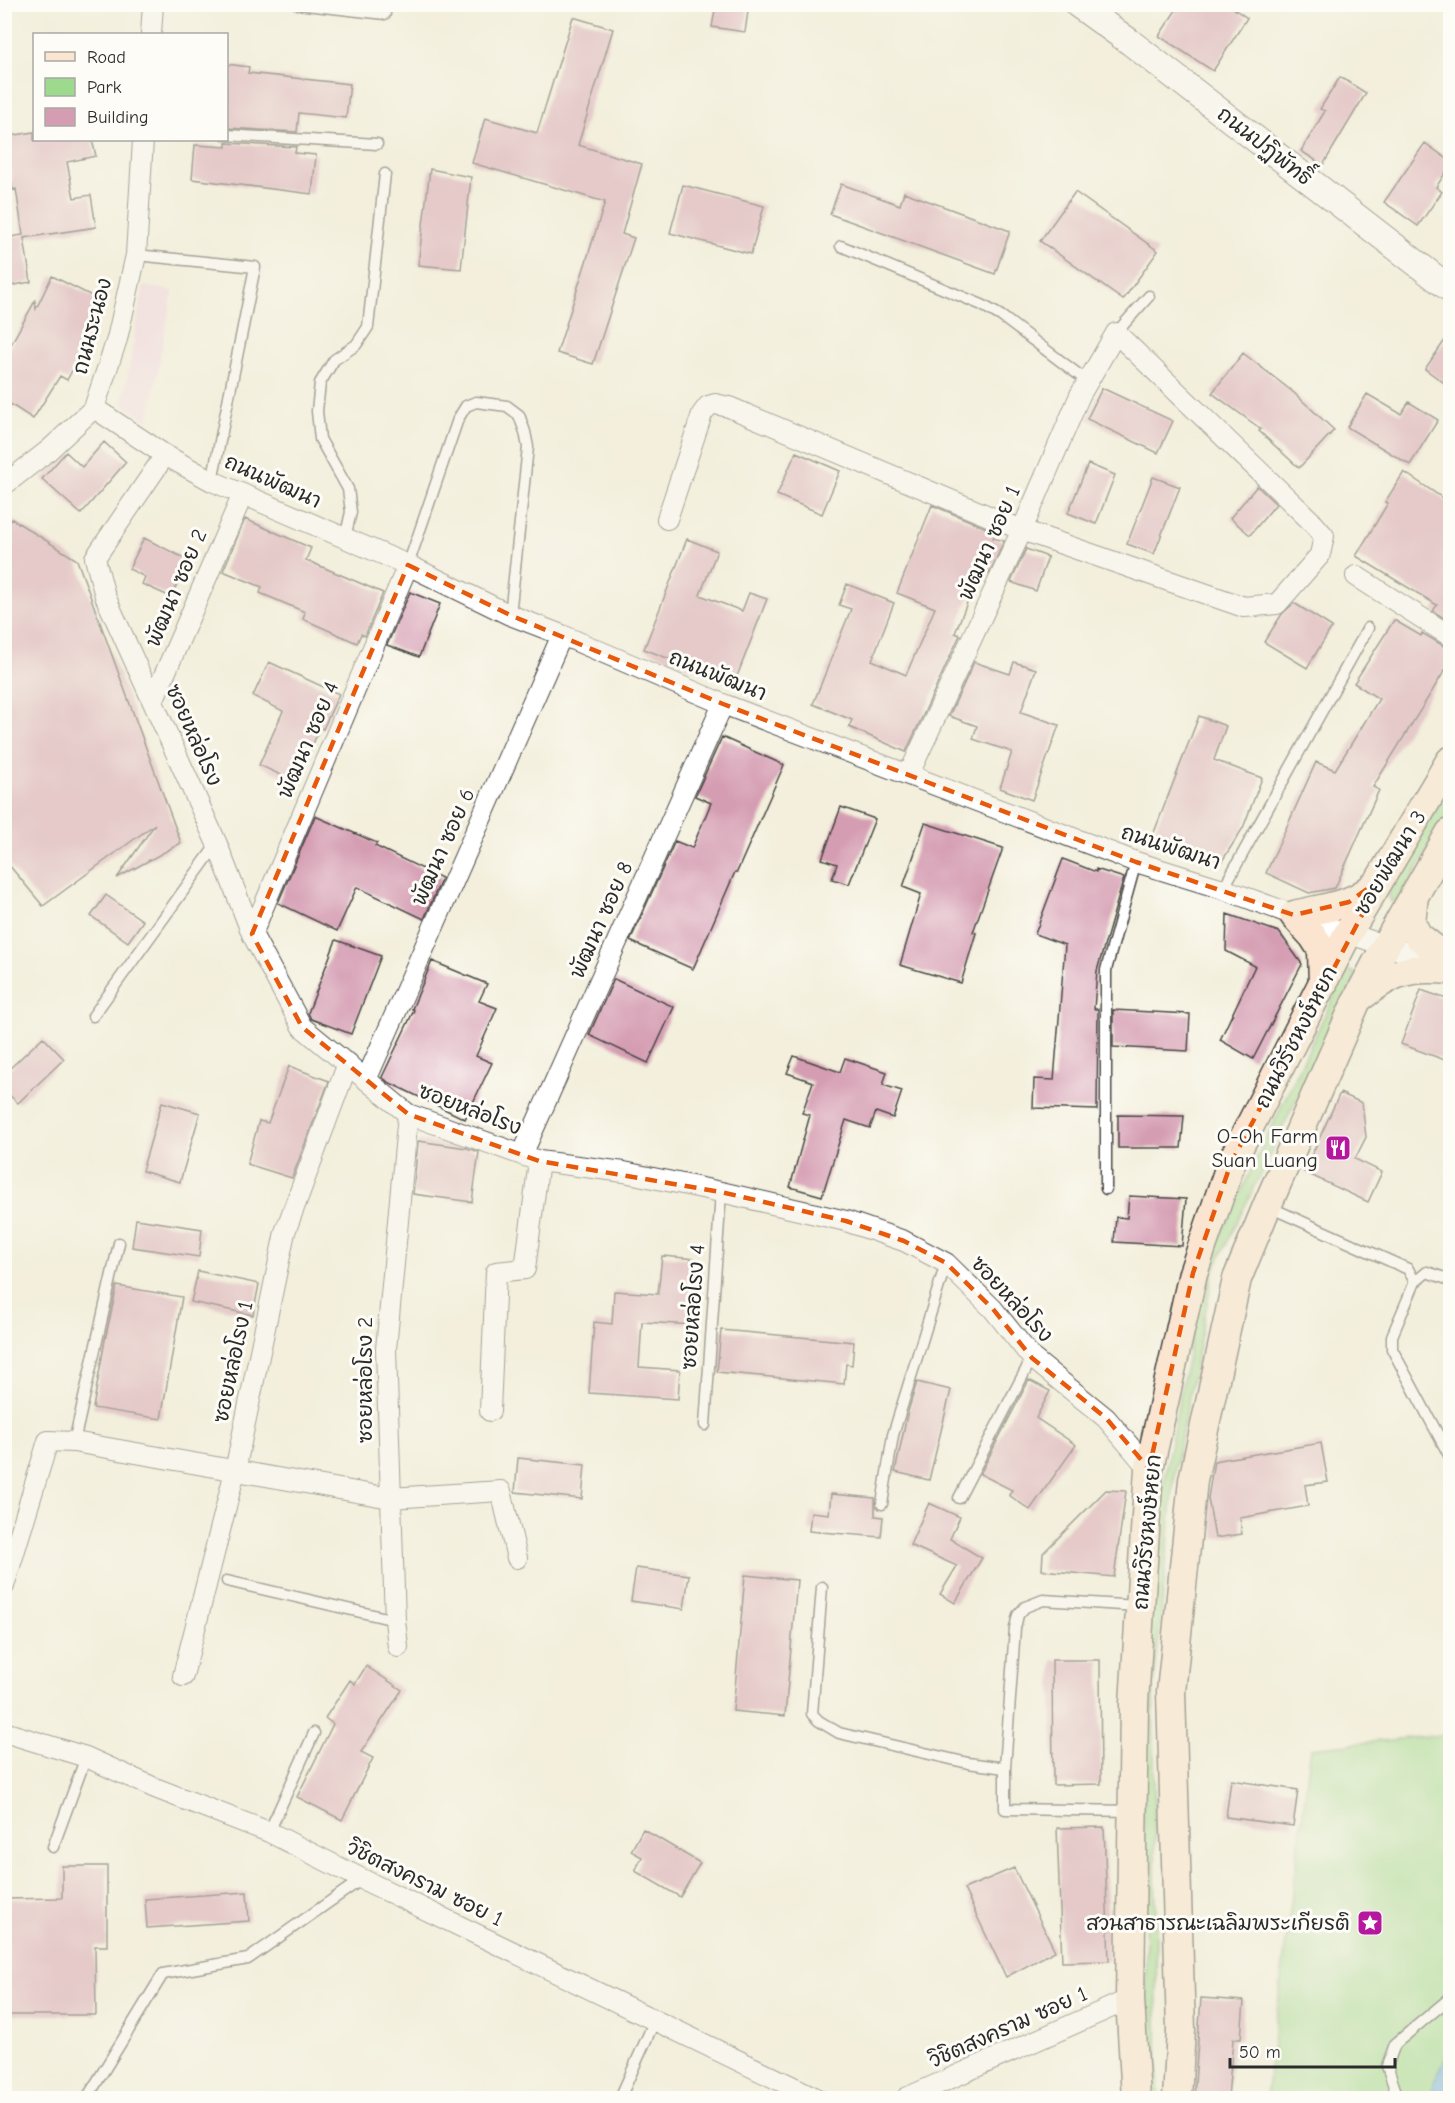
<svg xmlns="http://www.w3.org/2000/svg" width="1455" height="2103" font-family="'Comic Neue','Playpen Sans Thai',sans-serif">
<rect width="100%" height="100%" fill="#fdfcf7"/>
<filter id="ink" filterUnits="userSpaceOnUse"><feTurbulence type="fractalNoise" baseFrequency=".0167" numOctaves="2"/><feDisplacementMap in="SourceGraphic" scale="12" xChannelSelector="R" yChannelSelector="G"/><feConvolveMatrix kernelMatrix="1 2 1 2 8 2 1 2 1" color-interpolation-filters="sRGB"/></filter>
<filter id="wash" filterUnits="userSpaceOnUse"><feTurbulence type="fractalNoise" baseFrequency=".008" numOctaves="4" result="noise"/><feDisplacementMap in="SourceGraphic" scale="24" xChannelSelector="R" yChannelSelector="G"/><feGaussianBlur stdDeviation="1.35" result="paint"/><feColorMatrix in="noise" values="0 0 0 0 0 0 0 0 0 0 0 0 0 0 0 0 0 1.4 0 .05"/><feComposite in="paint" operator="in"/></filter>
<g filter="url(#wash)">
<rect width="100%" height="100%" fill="#f3efdc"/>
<!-- built -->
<path fill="#f1d0e3" d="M144,286L173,291L148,421L122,404Z"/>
<!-- green -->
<path fill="#9eda8e" stroke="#64825c" stroke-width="1.5" d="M1450,784V812L1400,899L1391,902L1388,892Z
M1350,971L1355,973L1354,980L1213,1272L1175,1469L1153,1697L1158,2098H1148L1142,1696L1166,1468L1205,1267L1343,977Z
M1450,1734V2098H1266L1311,1748Z"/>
<!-- water -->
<path fill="#70b4e6" stroke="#4e7088" stroke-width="1.5" d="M1450,2049V2098H1434L1432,2086Z"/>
<g id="blocks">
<!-- building -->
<path fill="#d59db2" d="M716,4H749L745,32L712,27Z
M1180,4H1227L1247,18L1213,71L1159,36Z
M573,17L613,29L578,145L642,164L622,234L634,238L593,364L557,353L605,202L472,163L485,118L537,133Z
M226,64L249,67L248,73L350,84L346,118L299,113L297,132L226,128Z
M1340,77L1366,93L1323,165L1301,151L1325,111L1320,109Z
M34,132V140H92L96,156L67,162L74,198L91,195L96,227L24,238L31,282L4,287V238L23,235L16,189L13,190L4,137Z
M226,143L296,147L295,153L316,155L312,194L192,179L195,145L226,147Z
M1425,143L1450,161V166L1436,187L1442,192L1418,226L1384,202Z
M430,169L471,177L461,269L418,265Z
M841,184L900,205L904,192L1010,231L995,274L830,214Z
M683,185L764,206L751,254L670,233Z
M1075,192L1158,251L1123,300L1040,241Z
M52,276L104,302L91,330L93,331L67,380L60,376L33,419L4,400V357L35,301L36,309Z
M1450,333V387L1425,369Z
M1243,353L1293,392L1334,430L1299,468L1259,431L1261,429L1212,393Z
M1102,388L1173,421L1158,453L1087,419Z
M1367,394L1401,414L1409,402L1438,420L1410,465L1347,427Z
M104,442L126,462L81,514L42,479L66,452L82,467Z
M796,452L840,471L822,514L777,495Z
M1088,464L1115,475L1096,524L1068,513Z
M1404,472L1450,503V622L1433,611L1437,605L1356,556L1388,503L1385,502Z
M1153,477L1180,487L1154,554L1127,544Z
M1257,486L1276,504L1250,535L1230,518Z
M932,505L996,532L993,538L1004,541L989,574L980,570L955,633L960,635L906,752L849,727L852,720L813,704L851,609L839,605L847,584L894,603L872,660L906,675L935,608L897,593Z
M12,519L77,560L181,843L117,878L155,824L43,906L4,859V529Z
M245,519L311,548L306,560L383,593L365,636L361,634L357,643L303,619L305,612L260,593L262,587L223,571Z
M144,538L188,560L171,597L142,584L145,577L129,569Z
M687,539L717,551L700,595L742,611L749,593L767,599L734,684L644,649Z
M1026,549L1048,557L1036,591L1011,582Z
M410,592L440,604L419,657L387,645Z
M1294,603L1332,627L1307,668L1264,642L1282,614Z
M1394,620L1421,636L1422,633L1444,646L1450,648V662L1373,787L1379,790L1335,888L1309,893L1266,873L1316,762L1335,770L1379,699L1354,683Z
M269,662L339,694L323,729L320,728L296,782L259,765L283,711L253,696Z
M974,662L1010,674L1014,662L1036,669L1021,712L1059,725L1032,800L1000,788L1012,752L973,739L977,726L949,716Z
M1199,716L1226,726L1214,760L1262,778L1243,828L1222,861L1153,835Z
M722,737L784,765L737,872H735L693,969L630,941L675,841L692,848L711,803L695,796Z
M841,807L875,819L849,884L832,879L837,864L822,859Z
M315,816L377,843L375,846L442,878L424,919L357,887L337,931L278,903Z
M925,823L1003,848L973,932L976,933L961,983L900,965L921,894L903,887Z
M1063,859L1096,872V869L1124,878L1097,971L1094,1009H1098L1097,1110L1033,1108L1034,1079L1054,1080L1065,945L1035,934Z
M106,895L143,921L128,942L91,916Z
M1227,914L1279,932L1302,964L1253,1059L1220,1040L1255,966L1226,951Z
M336,940L381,956L351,1034L311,1019L308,1013Z
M432,961L487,984L479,1001L497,1008L476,1056L492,1063L465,1119L388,1082L382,1077L414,1010L412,1009Z
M614,979L674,1007L648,1063L589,1035Z
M1421,990L1450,1000V1062L1401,1044Z
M1113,1010L1190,1014L1188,1051L1113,1047Z
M43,1037L64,1059L18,1103L4,1090V1074Z
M794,1056L840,1072L845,1058L887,1072L883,1085L902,1091L893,1118L876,1112L870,1128L846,1120L822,1196L790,1187L810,1115L802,1113L813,1082L787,1073Z
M289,1066L329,1081L292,1178L247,1164L259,1121L268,1123Z
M1340,1093L1362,1103L1366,1137L1355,1159L1382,1172L1368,1202L1304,1172Z
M162,1102L200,1113L180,1182L142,1171Z
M1118,1115L1184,1116L1181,1148H1118Z
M418,1141L467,1148L479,1152L472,1202L413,1194Z
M1129,1196L1186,1199L1182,1246L1114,1242L1116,1217L1127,1218Z
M136,1219L202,1229L199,1257L132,1247Z
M662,1256L697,1259L693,1297H697L695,1325L642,1322L639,1367L680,1370L678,1399L589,1393L594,1322L612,1324L614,1291L658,1294Z
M198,1271L259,1284L253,1315L191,1302Z
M117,1286L182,1297L161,1419L93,1408L105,1340Z
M721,1330L854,1342L852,1365L846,1364L844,1384L717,1372Z
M1029,1380L1050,1391L1036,1418L1076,1445L1030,1510L1009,1495L1012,1490L980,1474Z
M917,1382L951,1390L929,1480L895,1472L907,1415Z
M1321,1443L1328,1482L1305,1485L1308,1506L1240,1518L1242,1534L1215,1538L1208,1498L1214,1461Z
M518,1458L585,1465L582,1499L515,1492Z
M1106,1490L1126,1491L1114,1577L1042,1570L1043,1553Z
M831,1494L875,1498V1516L883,1517L881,1537L809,1531L811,1512L829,1514Z
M929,1503L960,1517L950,1539L982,1558L955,1603L940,1594L957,1566L910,1545Z
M636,1568L689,1575L684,1609L631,1601Z
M745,1575L797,1580L785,1716L733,1711Z
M1052,1660H1100L1101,1784L1053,1785Z
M366,1666L402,1690L361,1752L373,1758L342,1820L297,1797L333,1724L325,1718L350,1680L355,1684Z
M1231,1780L1298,1790L1293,1826L1226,1817Z
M1104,1827L1109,1961L1062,1962L1057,1828Z
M643,1829L700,1863L680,1897L635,1871L642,1857L631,1851Z
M62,1866H107V1946H95L96,2015H4V1899L62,1898Z
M1014,1868L1055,1951L1006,1977L964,1889Z
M247,1892L249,1921L147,1928L145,1899Z
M1201,1998L1244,2001L1241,2039H1233L1228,2098H1194Z"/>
</g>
</g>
<g filter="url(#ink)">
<use href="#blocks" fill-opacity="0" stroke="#494846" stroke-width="1.5"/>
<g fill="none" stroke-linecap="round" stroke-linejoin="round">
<!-- service casing -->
<g stroke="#494846" stroke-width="13">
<path id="service" d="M297,4L385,14
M226,135L377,144
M841,246L982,305L1001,316L1087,381
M136,255L255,267L212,481
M1116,333L1149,296
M345,538L351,512L348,489L320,439L317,411L320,383L334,360L356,345L368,327L385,174
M408,565L458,419L466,406L476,402L507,406L519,415L525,432L528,447L510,615
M1223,889L1368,628
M93,1016L217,844
M1106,1189V970L1136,862
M1267,1206L1408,1269L1415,1282L1392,1336V1349L1450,1457
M1415,1282L1427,1272L1450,1280
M705,1425L721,1192
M74,1442L119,1243
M959,1498L1032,1358
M882,1504L893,1435L946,1263
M227,1581L395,1620
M822,1587L812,1714L819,1721L839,1733L968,1763L1005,1768V1809L1132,1811
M1005,1768L1015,1628L1018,1615L1025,1607L1043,1600L1138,1606
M269,1832L314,1733
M53,1847L86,1757
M87,2098L163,1974L248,1959L362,1879
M620,2098L655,2020
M1398,2098L1387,2066L1395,2044L1450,1998"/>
</g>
<!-- minor casing -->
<g stroke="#494846" stroke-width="22">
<path id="minor" d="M151,34L153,4
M94,408L165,455L212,481L408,565L510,615L562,635L723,704L1136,862L1223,889L1313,922L1442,964
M165,455L95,558L105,596L217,844L252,934L302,1027L408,1114L539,1161L624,1172L721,1192L846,1221L904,1241L946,1263L993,1309L1032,1358L1106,1418L1149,1469
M4,485L49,450L94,408L117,339L136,255L143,140
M667,519L702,414L708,406L715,404L729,407L1022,530L1244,607L1277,604L1320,555L1324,536L1312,522L1116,333L1080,395L1022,530L909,774
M1356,576L1450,636
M153,701L243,494
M252,934L408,565
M367,1078L562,635
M522,1155L723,704
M490,1411L496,1272L525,1269L539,1161
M4,1586L48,1441L74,1442L390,1498L501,1491L517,1558
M398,1647L395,1620L386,1349L408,1114
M183,1676L235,1471L285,1232L348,1063
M4,1732L86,1757L155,1788L269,1832L362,1879L816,2098
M906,2098L1130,1999"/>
</g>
<!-- tertiary casing -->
<g stroke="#494846" stroke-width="28">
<path id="tertiary" d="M1077,4L1130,42L1450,289"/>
</g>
<!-- secondary casing -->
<g stroke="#494846" stroke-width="31">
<path id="secondary" d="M1414,895L1411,923L1418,936L1450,961
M1323,984L1322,950L1313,936L1294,915C1325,907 1352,907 1376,884
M1359,998C1393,972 1407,966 1450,970
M1136,2098L1130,1999L1134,1703L1149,1469L1193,1273L1231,1163L1348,933L1450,761
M1177,2098L1181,2030L1171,1692L1193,1480L1237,1279L1267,1206L1357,1000L1386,945L1450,833"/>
</g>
<!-- service -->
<use href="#service" stroke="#fff" stroke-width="10"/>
<!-- minor -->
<use href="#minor" stroke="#fff" stroke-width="20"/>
<!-- tertiary -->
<use href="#tertiary" stroke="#fff" stroke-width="26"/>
<!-- secondary -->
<use href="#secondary" stroke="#fce5d0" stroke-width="28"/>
</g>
</g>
<!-- marked area -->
<path d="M0 0H1455V2103H0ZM408,565L510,615L723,704L1136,862L1294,915L1349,902L1381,879L1231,1163L1193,1273L1149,1469L1106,1418L1032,1358L993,1309L946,1263L904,1241L846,1221L721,1192L539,1161L408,1114L302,1027L252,934Z" fill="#f3efdc" fill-opacity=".55" fill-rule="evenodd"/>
<path fill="none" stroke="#e8590c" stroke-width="4.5" stroke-dasharray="12 8" stroke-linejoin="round" d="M408,565L510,615L723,704L1136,862L1294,915L1349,902L1381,879L1231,1163L1193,1273L1149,1469L1106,1418L1032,1358L993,1309L946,1263L904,1241L846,1221L721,1192L539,1161L408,1114L302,1027L252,934Z"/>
<!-- icons -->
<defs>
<g id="restaurant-square" transform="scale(1.35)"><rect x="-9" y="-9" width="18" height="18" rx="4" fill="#b5179e" stroke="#fdfcf7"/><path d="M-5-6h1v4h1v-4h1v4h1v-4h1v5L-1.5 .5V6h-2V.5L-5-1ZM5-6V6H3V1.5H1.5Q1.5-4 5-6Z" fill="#fff"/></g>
<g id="sight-square" transform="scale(1.35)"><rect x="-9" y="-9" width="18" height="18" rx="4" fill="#b5179e" stroke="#fdfcf7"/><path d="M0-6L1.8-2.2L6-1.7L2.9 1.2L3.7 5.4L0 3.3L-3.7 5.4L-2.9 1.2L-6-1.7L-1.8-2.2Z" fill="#fff"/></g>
</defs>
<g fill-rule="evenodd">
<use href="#restaurant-square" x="1338" y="1148"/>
<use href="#sight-square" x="1370" y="1923"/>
</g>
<g text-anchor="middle" stroke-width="6" stroke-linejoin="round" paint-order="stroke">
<!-- street labels -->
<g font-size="21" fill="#2b2b2b" stroke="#fdfcf7">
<text transform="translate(1265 146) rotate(38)" y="7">ถนนปฏิพัทธิ์</text>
<text transform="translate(92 326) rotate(-75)" y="7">ถนนระนอง</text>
<text transform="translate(273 481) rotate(24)" y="7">ถนนพัฒนา</text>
<text transform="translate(989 543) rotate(-66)" y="7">พัฒนา ซอย 1</text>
<text transform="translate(176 588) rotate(-67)" y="7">พัฒนา ซอย 2</text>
<text transform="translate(718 675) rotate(22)" y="7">ถนนพัฒนา</text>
<text transform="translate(194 735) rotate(66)" y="7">ซอยหล่อโรง</text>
<text transform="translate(308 740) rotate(-67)" y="7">พัฒนา ซอย 4</text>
<text transform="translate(443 847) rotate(-66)" y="7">พัฒนา ซอย 6</text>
<text transform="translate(1171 847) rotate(18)" y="7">ถนนพัฒนา</text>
<text transform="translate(1390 863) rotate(-59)" y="7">ซอยพัฒนา 3</text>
<text transform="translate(601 920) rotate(-66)" y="7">พัฒนา ซอย 8</text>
<text transform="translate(1296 1037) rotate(-63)" y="7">ถนนวิรัชหงษ์หยก</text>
<text transform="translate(470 1109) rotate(21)" y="7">ซอยหล่อโรง</text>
<text transform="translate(1012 1299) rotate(47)" y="7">ซอยหล่อโรง</text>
<text transform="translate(693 1307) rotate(-86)" y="7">ซอยหล่อโรง 4</text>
<text transform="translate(233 1362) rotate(-78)" y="7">ซอยหล่อโรง 1</text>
<text transform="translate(365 1380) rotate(-90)" y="7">ซอยหล่อโรง 2</text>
<text transform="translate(1147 1532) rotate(-85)" y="7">ถนนวิรัชหงษ์หยก</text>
<text transform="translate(425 1883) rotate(26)" y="7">วิชิตสงคราม ซอย 1</text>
<text transform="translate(1008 2027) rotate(-24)" y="7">วิชิตสงคราม ซอย 1</text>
</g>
<!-- poi labels -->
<g font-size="21" fill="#2b2b2b" stroke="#fdfcf7" text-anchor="end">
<text x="1318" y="1143">O-Oh Farm<tspan x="1318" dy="24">Suan Luang</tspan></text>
<text x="1350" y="1930">สวนสาธารณะเฉลิมพระเกียรติ</text>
</g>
</g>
<!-- margin -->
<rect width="1455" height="2103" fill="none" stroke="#fdfcf7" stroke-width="24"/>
<!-- legend -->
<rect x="33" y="33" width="195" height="108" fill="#fdfcf7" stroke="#a9a8a5" stroke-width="1.5"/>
<rect x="45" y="52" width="30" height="9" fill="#fce5d0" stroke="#a9a8a5" stroke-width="1.5"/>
<text x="87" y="63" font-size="18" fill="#2b2b2b">Road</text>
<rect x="45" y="78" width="30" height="18" fill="#9eda8e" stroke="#a9a8a5" stroke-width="1.5"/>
<text x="87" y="93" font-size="18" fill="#2b2b2b">Park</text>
<rect x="45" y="108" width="30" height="18" fill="#d59db2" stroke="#a9a8a5" stroke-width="1.5"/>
<text x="87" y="123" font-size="18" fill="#2b2b2b">Building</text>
<!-- scale -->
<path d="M1230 2058v9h165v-9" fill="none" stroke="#2b2b2b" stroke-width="3"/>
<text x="1239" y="2058" font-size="18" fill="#2b2b2b" stroke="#fdfcf7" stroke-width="4.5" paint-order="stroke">50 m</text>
</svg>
